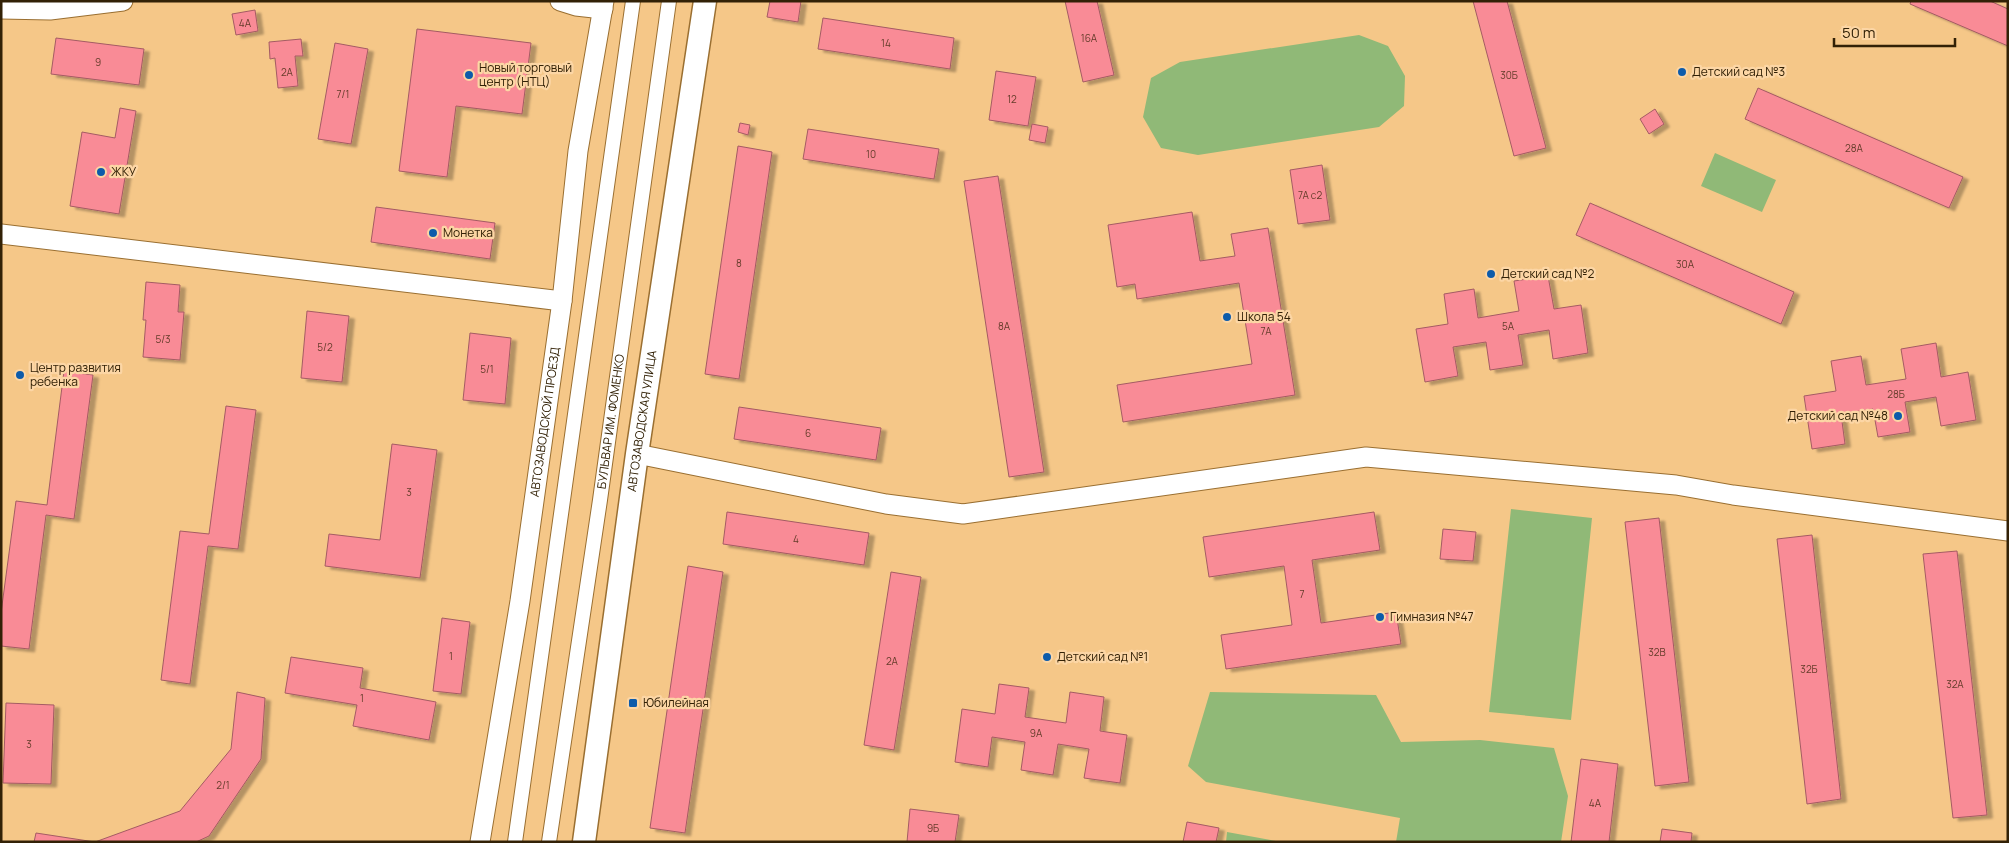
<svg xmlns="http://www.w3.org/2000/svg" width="2009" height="843" font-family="Manrope,sans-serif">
<defs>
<filter id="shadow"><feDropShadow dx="5.5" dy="3" stdDeviation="1" flood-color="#0004"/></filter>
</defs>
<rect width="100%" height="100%" fill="#f5c788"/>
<!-- green -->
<path fill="#90b977" d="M1359,35L1388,46L1405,76L1404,106L1379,127L1198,155L1161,148L1143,117L1151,78L1180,62Z
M1715,153L1776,180L1762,212L1701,186Z
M1511,509L1592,518L1571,720L1489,712Z
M1210,692L1376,695L1401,742L1480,740L1554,748L1568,796L1561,842H1396L1400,818L1206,782L1188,766Z
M1227,832L1281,842H1226Z"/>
<!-- building -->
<path fill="#f98b96" stroke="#a45b63" filter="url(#shadow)" d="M770,1H801L798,22L767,17Z
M1065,1H1097L1114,75L1083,82Z
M1473,1H1507L1546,148L1514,156Z
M1911,1H1990L2008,9V46L1910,4Z
M255,10L258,31L236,35L232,14Z
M823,18L954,38L950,69L818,49Z
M417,29L531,43L522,114L456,106L447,177L399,171Z
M56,38L144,49L139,85L51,74Z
M301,39L303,56H295L298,86L278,88L275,58L270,59L269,42Z
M335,43L368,49L351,144L318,139Z
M996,71L1036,77L1028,126L989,120Z
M1758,88L1963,177L1949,208L1745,119Z
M120,108L136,111L119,214L70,206L82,132L115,138Z
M1655,109L1664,124L1649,134L1640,119Z
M740,123L750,125L748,135L738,132Z
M1032,124L1048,127L1045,143L1029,140Z
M808,129L939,149L934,179L803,159Z
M738,146L772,152L739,379L705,374Z
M1322,165L1330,220L1298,224L1290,170Z
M998,176L1044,472L1009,477L964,181Z
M1590,203L1794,292L1781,324L1576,235Z
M376,207L495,223L490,259L371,242Z
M1192,212L1200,261L1235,256L1231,234L1268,228L1295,395L1123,422L1117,385L1252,364L1239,283L1137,299L1135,284L1117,287L1108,225Z
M1548,276L1554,309L1581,305L1588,353L1553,359L1549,330L1518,335L1523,365L1490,370L1486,342L1453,347L1458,376L1425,382L1416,329L1448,324L1444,294L1474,289L1478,318L1519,311L1514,281Z
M146,282L180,285L178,312H184L180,360L143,357L146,320H143Z
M307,311L349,316L342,382L301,378Z
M470,333L511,338L505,404L463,400Z
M1936,343L1941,377L1968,372L1976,420L1941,426L1936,397L1905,402L1910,432L1878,437L1873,409L1841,414L1845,444L1812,449L1804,396L1836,391L1831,361L1861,356L1866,385L1906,379L1901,349Z
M64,371L93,375L74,519L46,515L29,649L1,646V613L16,501L47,505Z
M226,406L256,410L238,549L208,546L190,684L161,680L180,531L209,534Z
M739,407L881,428L876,460L734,439Z
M392,444L437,450L420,578L325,566L329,534L380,540Z
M727,512L869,533L864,565L723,544Z
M1374,512L1380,550L1312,560L1321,623L1396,612L1401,644L1226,669L1221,635L1292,625L1284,566L1209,577L1203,537Z
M1659,518L1689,782L1655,786L1625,522Z
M1443,529L1476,532L1473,561L1440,559Z
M1812,535L1841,799L1807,804L1777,539Z
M1957,551L1987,815L1953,818L1923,554Z
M688,566L723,572L685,833L650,828Z
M891,572L921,577L894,750L864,745Z
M442,618L470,622L461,694L433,691Z
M291,657L363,668L360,688L436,702L429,740L353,726L357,705L285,693Z
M999,684L1029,688L1025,717L1066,723L1070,692L1104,697L1100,731L1127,735L1120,783L1084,778L1089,749L1058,744L1053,775L1021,770L1025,742L992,737L988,767L955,762L962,709L995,714Z
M237,692L265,698L261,759L209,836L196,842H34L36,833L95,842L180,811L231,749Z
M6,703L54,705L51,784L3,783Z
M1581,759L1618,764L1609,842H1571Z
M910,809L959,815L955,842H907Z
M1187,822L1219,828L1216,842H1183Z
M1662,829L1692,833L1691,842H1660Z"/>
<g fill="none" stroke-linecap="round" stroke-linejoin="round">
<!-- pedestrian casing -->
<g stroke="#9a6f31" stroke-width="16">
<g id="pedestrian">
<path d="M515,842L633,1"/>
<path id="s1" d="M549,842L600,500L669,1"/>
</g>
</g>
<!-- minor casing -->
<g stroke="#9a6f31" stroke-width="21">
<g id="minor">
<path d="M560,1L576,6L603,9"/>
<path d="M1,9L50,10L123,1"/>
<path d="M1,234L562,301"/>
<path d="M637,454L886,504L963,514L1366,457L1676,485L1733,495L2008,531"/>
<path id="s2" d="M480,842L520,601L562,301L578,151L604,1"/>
</g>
</g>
<!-- tertiary casing -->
<g stroke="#9a6f31" stroke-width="25">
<g id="tertiary">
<path id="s3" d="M584,842L637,454L705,1"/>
</g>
</g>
<!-- pedestrian -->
<use href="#pedestrian" stroke="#fff" stroke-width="14"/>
<!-- minor -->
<use href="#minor" stroke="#fff" stroke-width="19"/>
<!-- tertiary -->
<use href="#tertiary" stroke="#fff" stroke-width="22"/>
</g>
<!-- markers -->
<g fill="#0d5baa" stroke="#fcd6a5" stroke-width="2">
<circle cx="1682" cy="72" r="5"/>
<circle cx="469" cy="75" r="5"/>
<circle cx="101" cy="172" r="5"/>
<circle cx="433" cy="233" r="5"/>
<circle cx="1491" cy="274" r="5"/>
<circle cx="1227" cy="317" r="5"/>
<circle cx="20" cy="375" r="5"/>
<circle cx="1898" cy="416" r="5"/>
<circle cx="1380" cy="617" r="5"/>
<circle cx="1047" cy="657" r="5"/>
<rect x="628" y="698" width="10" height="10" rx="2.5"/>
</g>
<g text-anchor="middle" stroke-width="4.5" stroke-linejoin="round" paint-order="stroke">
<!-- number labels -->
<g font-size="10" fill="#643c2a">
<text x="245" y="27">4А</text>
<text x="1089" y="42">16А</text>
<text x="886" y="47">14</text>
<text x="98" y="66">9</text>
<text x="287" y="76">2А</text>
<text x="1509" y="79">30Б</text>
<text x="343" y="98">7/1</text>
<text x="1012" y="103">12</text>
<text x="1854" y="152">28А</text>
<text x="871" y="158">10</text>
<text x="1310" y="199">7А с2</text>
<text x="739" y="267">8</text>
<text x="1685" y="268">30А</text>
<text x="1004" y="330">8А</text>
<text x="1508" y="330">5А</text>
<text x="1266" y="335">7А</text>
<text x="163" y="343">5/3</text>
<text x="325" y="351">5/2</text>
<text x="487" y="373">5/1</text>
<text x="1896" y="398">28Б</text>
<text x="808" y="437">6</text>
<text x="409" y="496">3</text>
<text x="796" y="543">4</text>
<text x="1302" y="598">7</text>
<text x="1657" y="656">32В</text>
<text x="451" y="660">1</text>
<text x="892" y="665">2А</text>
<text x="1809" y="673">32Б</text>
<text x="1955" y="688">32А</text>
<text x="362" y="702">1</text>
<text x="1036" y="737">9А</text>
<text x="29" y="748">3</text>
<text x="223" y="789">2/1</text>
<text x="1595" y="807">4А</text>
<text x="933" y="832">9Б</text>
</g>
<!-- poi labels -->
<g font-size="12" fill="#322106" stroke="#fcd6a5" text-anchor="start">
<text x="479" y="72">Новый торговый<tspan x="479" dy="14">центр (НТЦ)</tspan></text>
<text x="1692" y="76">Детский сад №3</text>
<text x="111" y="176">ЖКУ</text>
<text x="443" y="237">Монетка</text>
<text x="1501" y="278">Детский сад №2</text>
<text x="1237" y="321">Школа 54</text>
<text x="30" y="372">Центр развития<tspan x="30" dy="14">ребенка</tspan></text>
<text x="1888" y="420" text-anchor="end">Детский сад №48</text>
<text x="1390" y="621">Гимназия №47</text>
<text x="1057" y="661">Детский сад №1</text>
<text x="643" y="707">Юбилейная</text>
</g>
<!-- street labels -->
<g font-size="12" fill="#322106" stroke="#fcd6a5">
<text dy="4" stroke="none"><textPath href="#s3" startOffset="425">АВТОЗАВОДСКАЯ УЛИЦА</textPath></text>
<text dy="4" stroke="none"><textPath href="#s2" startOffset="425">АВТОЗАВОДСКОЙ ПРОЕЗД</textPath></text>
<text dy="4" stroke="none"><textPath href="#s1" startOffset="425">БУЛЬВАР ИМ. ФОМЕНКО</textPath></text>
</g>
</g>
<!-- border -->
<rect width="2009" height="843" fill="none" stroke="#322106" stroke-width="5"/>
<!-- scale -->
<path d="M1834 38v8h121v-8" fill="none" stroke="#322106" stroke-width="2.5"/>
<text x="1842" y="38" font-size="15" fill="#322106" stroke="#fcd6a5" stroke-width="4" paint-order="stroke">50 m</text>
</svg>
